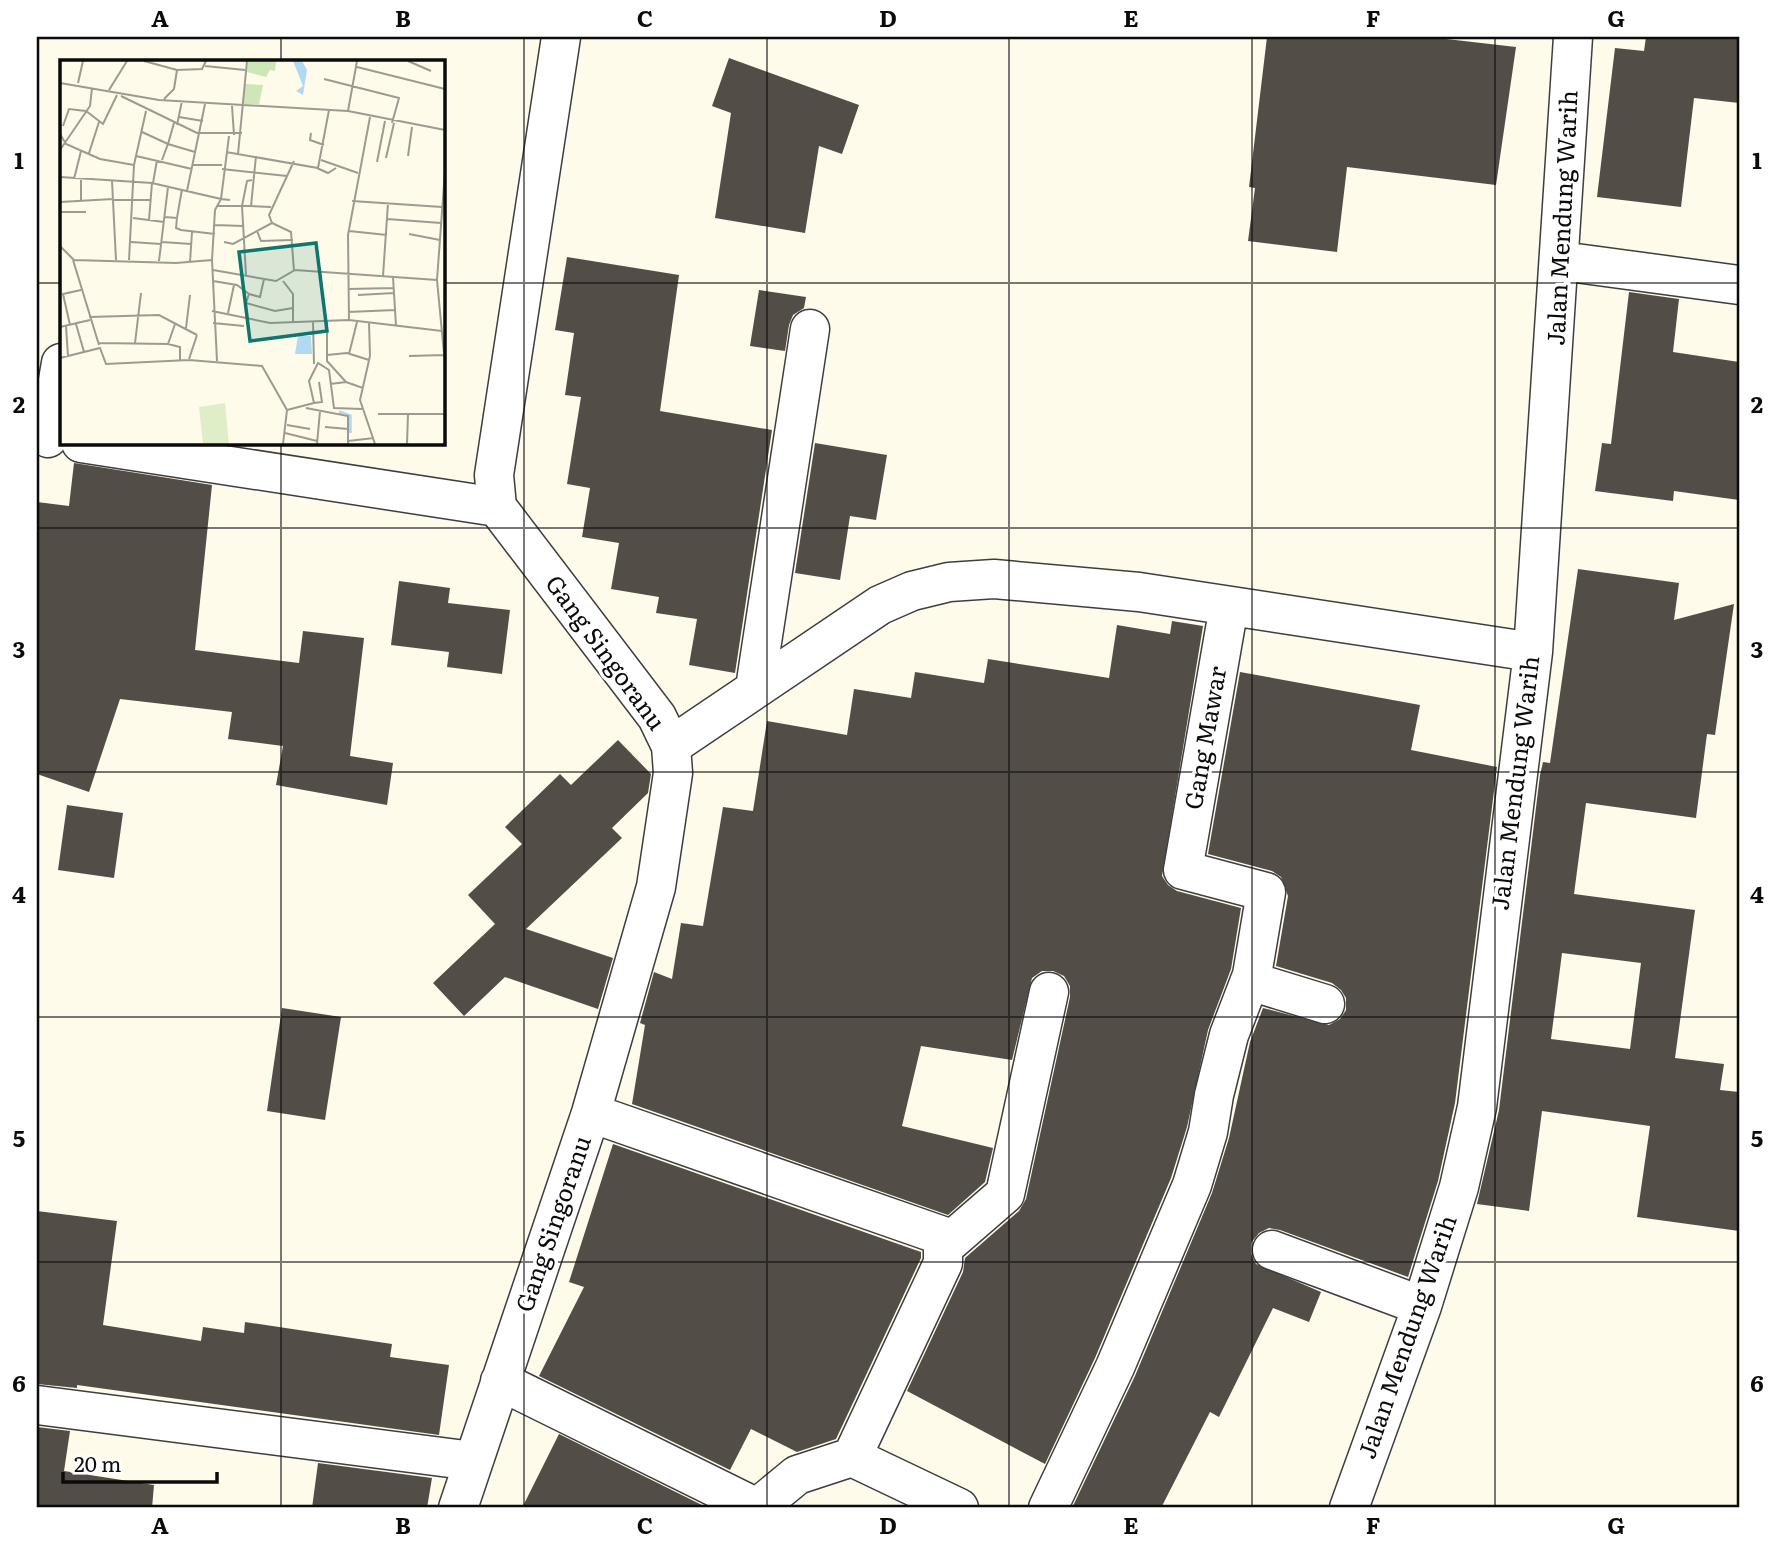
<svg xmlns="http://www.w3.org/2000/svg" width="1776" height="1545" font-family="Literata,serif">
<rect width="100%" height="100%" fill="#fefbea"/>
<!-- building -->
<path fill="#534d48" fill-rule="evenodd" d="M1267,37H1429L1516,47L1496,185L1347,167L1337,252L1248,241L1255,188L1249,187Z
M1646,37H1739V103L1694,98L1681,207L1597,197L1615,48L1644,51Z
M729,58L859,105L842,154L819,146L805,233L715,218L731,113L712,106Z
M567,257L679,275L660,411L772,430L735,673L689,665L697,619L656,613L659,597L611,589L619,543L582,537L590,488L567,484L581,397L565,395L574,333L555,330Z
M759,290L806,297L804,308L793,315L789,325L785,351L750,346Z
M1629,292L1679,299L1673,352L1739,362V500L1674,491L1673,501L1595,491L1602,443L1611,444Z
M815,443L887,455L876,520L850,516L840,580L795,573Z
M74,463L212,485L195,650L299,663L303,631L364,638L350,756L393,763L387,805L276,785L283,746L228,739L232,712L120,699L89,792L37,774V502L69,506Z
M1578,569L1679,583L1674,620L1734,604L1715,735L1707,734L1696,818L1586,803L1574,894L1695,910L1675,1058L1724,1064L1720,1090L1739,1092V1231L1637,1217L1650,1126L1542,1111L1529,1211L1477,1204L1499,1110L1540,775L1543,762L1550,763ZM1562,953L1641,963L1630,1049L1551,1039Z
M399,581L450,588L448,603L510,610L502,674L447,667L449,652L391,645Z
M1172,621L1203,626L1162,876L1168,885L1177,891L1241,908L1231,969L1208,1030L1187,1127L1171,1178L1095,1358L1045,1464L907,1391L963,1272L965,1258L1019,1211L1026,1199L1070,997V986L1064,976L1053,971H1042L1032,978L1012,1060L921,1046L902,1126L993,1148L985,1182L948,1215L632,1104L645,1025L640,1023L654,972L672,979L681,923L703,926L723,807L753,811L767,721L847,735L854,689L911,698L915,672L984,683L988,659L1109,678L1117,625L1170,634Z
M1240,672L1420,705L1411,750L1497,767L1455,1103L1438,1181L1408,1277L1280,1230L1269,1228L1259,1233L1251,1243V1254L1256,1264L1321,1292L1309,1322L1273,1308L1219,1417L1210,1412L1161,1508H1072L1135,1376L1212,1193L1229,1138L1250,1042L1263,1008L1329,1025L1340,1019L1346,1010V998L1341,990L1332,983L1276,966L1288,896L1281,877L1272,871L1208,854Z
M618,740L651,774L648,793L612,828L622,838L526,929L613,958L598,1009L505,977L464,1016L433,983L495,924L468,895L522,844L505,827L560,774L571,785Z
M67,805L123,813L114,878L58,870Z
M282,1008L341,1017L325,1120L267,1111Z
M613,1144L921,1252V1258L836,1439L797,1452L751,1429L730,1470L539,1376L584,1287L569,1282Z
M37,1211L117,1221L103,1325L201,1341L203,1327L244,1333L245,1322L392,1344L390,1357L449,1365L439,1435L77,1385V1388L37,1384Z
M37,1427L70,1431L64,1471L154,1485L152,1508H37Z
M559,1434L708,1508H522Z
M318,1463L432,1478L427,1508H312Z"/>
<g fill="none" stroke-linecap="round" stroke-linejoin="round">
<!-- minor casing -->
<g stroke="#3e3e3e" stroke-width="41">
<path id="minor" d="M1561,261L1739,285
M48,438L61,363
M81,443L497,507
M755,688L810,329
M671,746L880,605L912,591L949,582L994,579L1139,592L1533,652
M1250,981L1325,1004
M591,1113L943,1236V1263L852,1457L959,1508
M945,1246L1005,1194L1049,992
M1272,1250L1422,1306
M500,1381L757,1508
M37,1405L473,1461
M458,1508L591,1113L656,887L673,773L671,746L657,717L497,507L494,475L561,37
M757,1508L797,1475L852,1457
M1048,1508L1115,1367L1192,1185L1208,1132L1214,1095L1229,1035L1252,975L1266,892L1183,870L1229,606
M1349,1508L1422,1306L1459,1187L1477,1107L1533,652L1573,37"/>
</g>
<!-- minor -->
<use href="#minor" stroke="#fff" stroke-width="38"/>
</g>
<!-- grid -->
<path fill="none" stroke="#0b0b0b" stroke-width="2" stroke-opacity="0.55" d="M281,37V61M524,37V1508M767,37V1508M1009,37V1508M1252,37V1508M1495,37V1508M37,283H61M443,283H1739M281,443V1508M37,528H1739M37,772H1739M37,1017H1739M37,1262H1739"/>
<g text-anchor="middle" stroke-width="7" stroke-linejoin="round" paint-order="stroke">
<!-- street labels -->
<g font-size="24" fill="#0b0b0b" stroke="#fff">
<text transform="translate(1563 218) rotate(-87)" y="8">Jalan Mendung Warih</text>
<text transform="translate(605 653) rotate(54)" y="8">Gang Singoranu</text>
<text transform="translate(1206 738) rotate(-80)" y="8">Gang Mawar</text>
<text transform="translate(1516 783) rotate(-83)" y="8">Jalan Mendung Warih</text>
<text transform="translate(554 1224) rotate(-71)" y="8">Gang Singoranu</text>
<text transform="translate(1408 1337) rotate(-71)" y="8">Jalan Mendung Warih</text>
</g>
</g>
<!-- overview -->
<g transform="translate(60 60)">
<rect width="385" height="385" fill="#fefbea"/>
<path d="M188,1H216L215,11L210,10L206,17L187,12ZM185,24L203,25L199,44H183Z" fill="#cee7b6"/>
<path d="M165,343L169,384H143L139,347Z" fill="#e0eec7"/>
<path d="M233,1H242L247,10L243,35L236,31L243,26ZM238,276H251L252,294H235Z" fill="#b1d9f4"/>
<path fill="none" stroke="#b1d9f4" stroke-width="3.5" d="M279,352L290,356V373"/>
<path fill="none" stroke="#9d9b91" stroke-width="2" d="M84,1L117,10M348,1L371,11M145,6L185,10M297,7L385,29M264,19L339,38L332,63M0,23L99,40L288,51L385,70M18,23L23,1M49,30L67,1M61,36L137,73H182M104,39L114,29L117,10L142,9L146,1M172,46L174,75M288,51L297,1M119,57L143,61M117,65L122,41M3,66L9,49L26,51L43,64L57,35M82,72L108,84L114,63M251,73L250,80L264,85M0,74L6,84L40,99L74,105M169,76L161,139L170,140M0,90L30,46L32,28M166,92L258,108L269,50M29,93L39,62M178,94L187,1M76,96L132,109M196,96L191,146L211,147M348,96L352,67M326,98L334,63M102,100L108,84L135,92M261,100L298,113M317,102L325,61M133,105H162M257,108L268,113L276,108M162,109L227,116M385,111L377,220L385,304M0,117L92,123L161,139L155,150L152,200L157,301M14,119L21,91M21,120V142M52,121L56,200M93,123L97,100M127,131L145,44M54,140H90M292,141L382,147M0,142L53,139M157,146H190M0,152H26M105,157L117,158L122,129M73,158L104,162M117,158L116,168L121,170L155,174M327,159L381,163M89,160L92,123M155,165L183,166M197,171L201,181L233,180M289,171L327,175M349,174L380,180M71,182L101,184M102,182L131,184M164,182L173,184L212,163M0,186L14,200L116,203L152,200M13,200L39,285M69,200L74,105L86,51M99,201L108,127M130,202L132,172M153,210L216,221L235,210L377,220M234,211L231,172L212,163L209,155L234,101M186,215L182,146L187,121L192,120M323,216L328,143M333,217L336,266M204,219L200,237L189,234L186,243L215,251L233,248M153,221L177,225L189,234M223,221L233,234V263M288,229L334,228M298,235L334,233M152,251L210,263L289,260L382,271M288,252L335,250M168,253L174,225M29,257L99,255L137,275M289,259L288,175L310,57M267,261V301L286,322M253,262L254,304M153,263L184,266M309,263L310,296L300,340L315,384M16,264L24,292M10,265L3,234L21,230M6,266L8,296M0,267L30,260M126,268L130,235M38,283L108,284L120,287V301M75,283L81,233M108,284L115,264M289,294L297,262M267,295L287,293L309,300M349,296L384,295M0,298L40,288L46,304L129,300L202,306L227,350L223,384M129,299L137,275M270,324L286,322L303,328M254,343L262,342L259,322M246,348L288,356V384M227,350L254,343L249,321L258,303L269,310L274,348L302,349M318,354H385M227,365L250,369M265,367L288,369M225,373L257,381M288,381L314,378M257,384L260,351M347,384L348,354"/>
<path fill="#0f766e" fill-opacity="0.15" stroke="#0f766e" stroke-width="3.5" d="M256,183L267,271L190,281L179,192Z"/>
<rect width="385" height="385" fill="none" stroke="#0b0b0b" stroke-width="3.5"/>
</g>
<!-- border -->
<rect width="1776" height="1545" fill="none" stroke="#ffffff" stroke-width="77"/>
<!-- scale -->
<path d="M63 1472v10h154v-10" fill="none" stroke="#0b0b0b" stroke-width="3.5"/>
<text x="74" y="1472" font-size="21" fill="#0b0b0b" stroke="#ffffff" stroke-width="5" paint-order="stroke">20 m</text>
<rect x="38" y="38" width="1700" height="1468" fill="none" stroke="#0b0b0b" stroke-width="2.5"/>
<g font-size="23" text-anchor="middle" font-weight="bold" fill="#0b0b0b">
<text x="160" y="27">A</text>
<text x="403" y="27">B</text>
<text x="645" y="27">C</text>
<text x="888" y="27">D</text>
<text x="1131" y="27">E</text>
<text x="1373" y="27">F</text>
<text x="1616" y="27">G</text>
<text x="19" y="169">1</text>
<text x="1757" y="169">1</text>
<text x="19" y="413">2</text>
<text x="1757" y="413">2</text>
<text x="19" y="658">3</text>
<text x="1757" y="658">3</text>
<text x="19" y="903">4</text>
<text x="1757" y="903">4</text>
<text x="19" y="1147">5</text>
<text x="1757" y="1147">5</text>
<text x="19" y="1392">6</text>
<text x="1757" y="1392">6</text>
<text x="160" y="1534">A</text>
<text x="403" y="1534">B</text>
<text x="645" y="1534">C</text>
<text x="888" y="1534">D</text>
<text x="1131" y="1534">E</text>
<text x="1373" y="1534">F</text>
<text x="1616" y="1534">G</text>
</g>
</svg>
